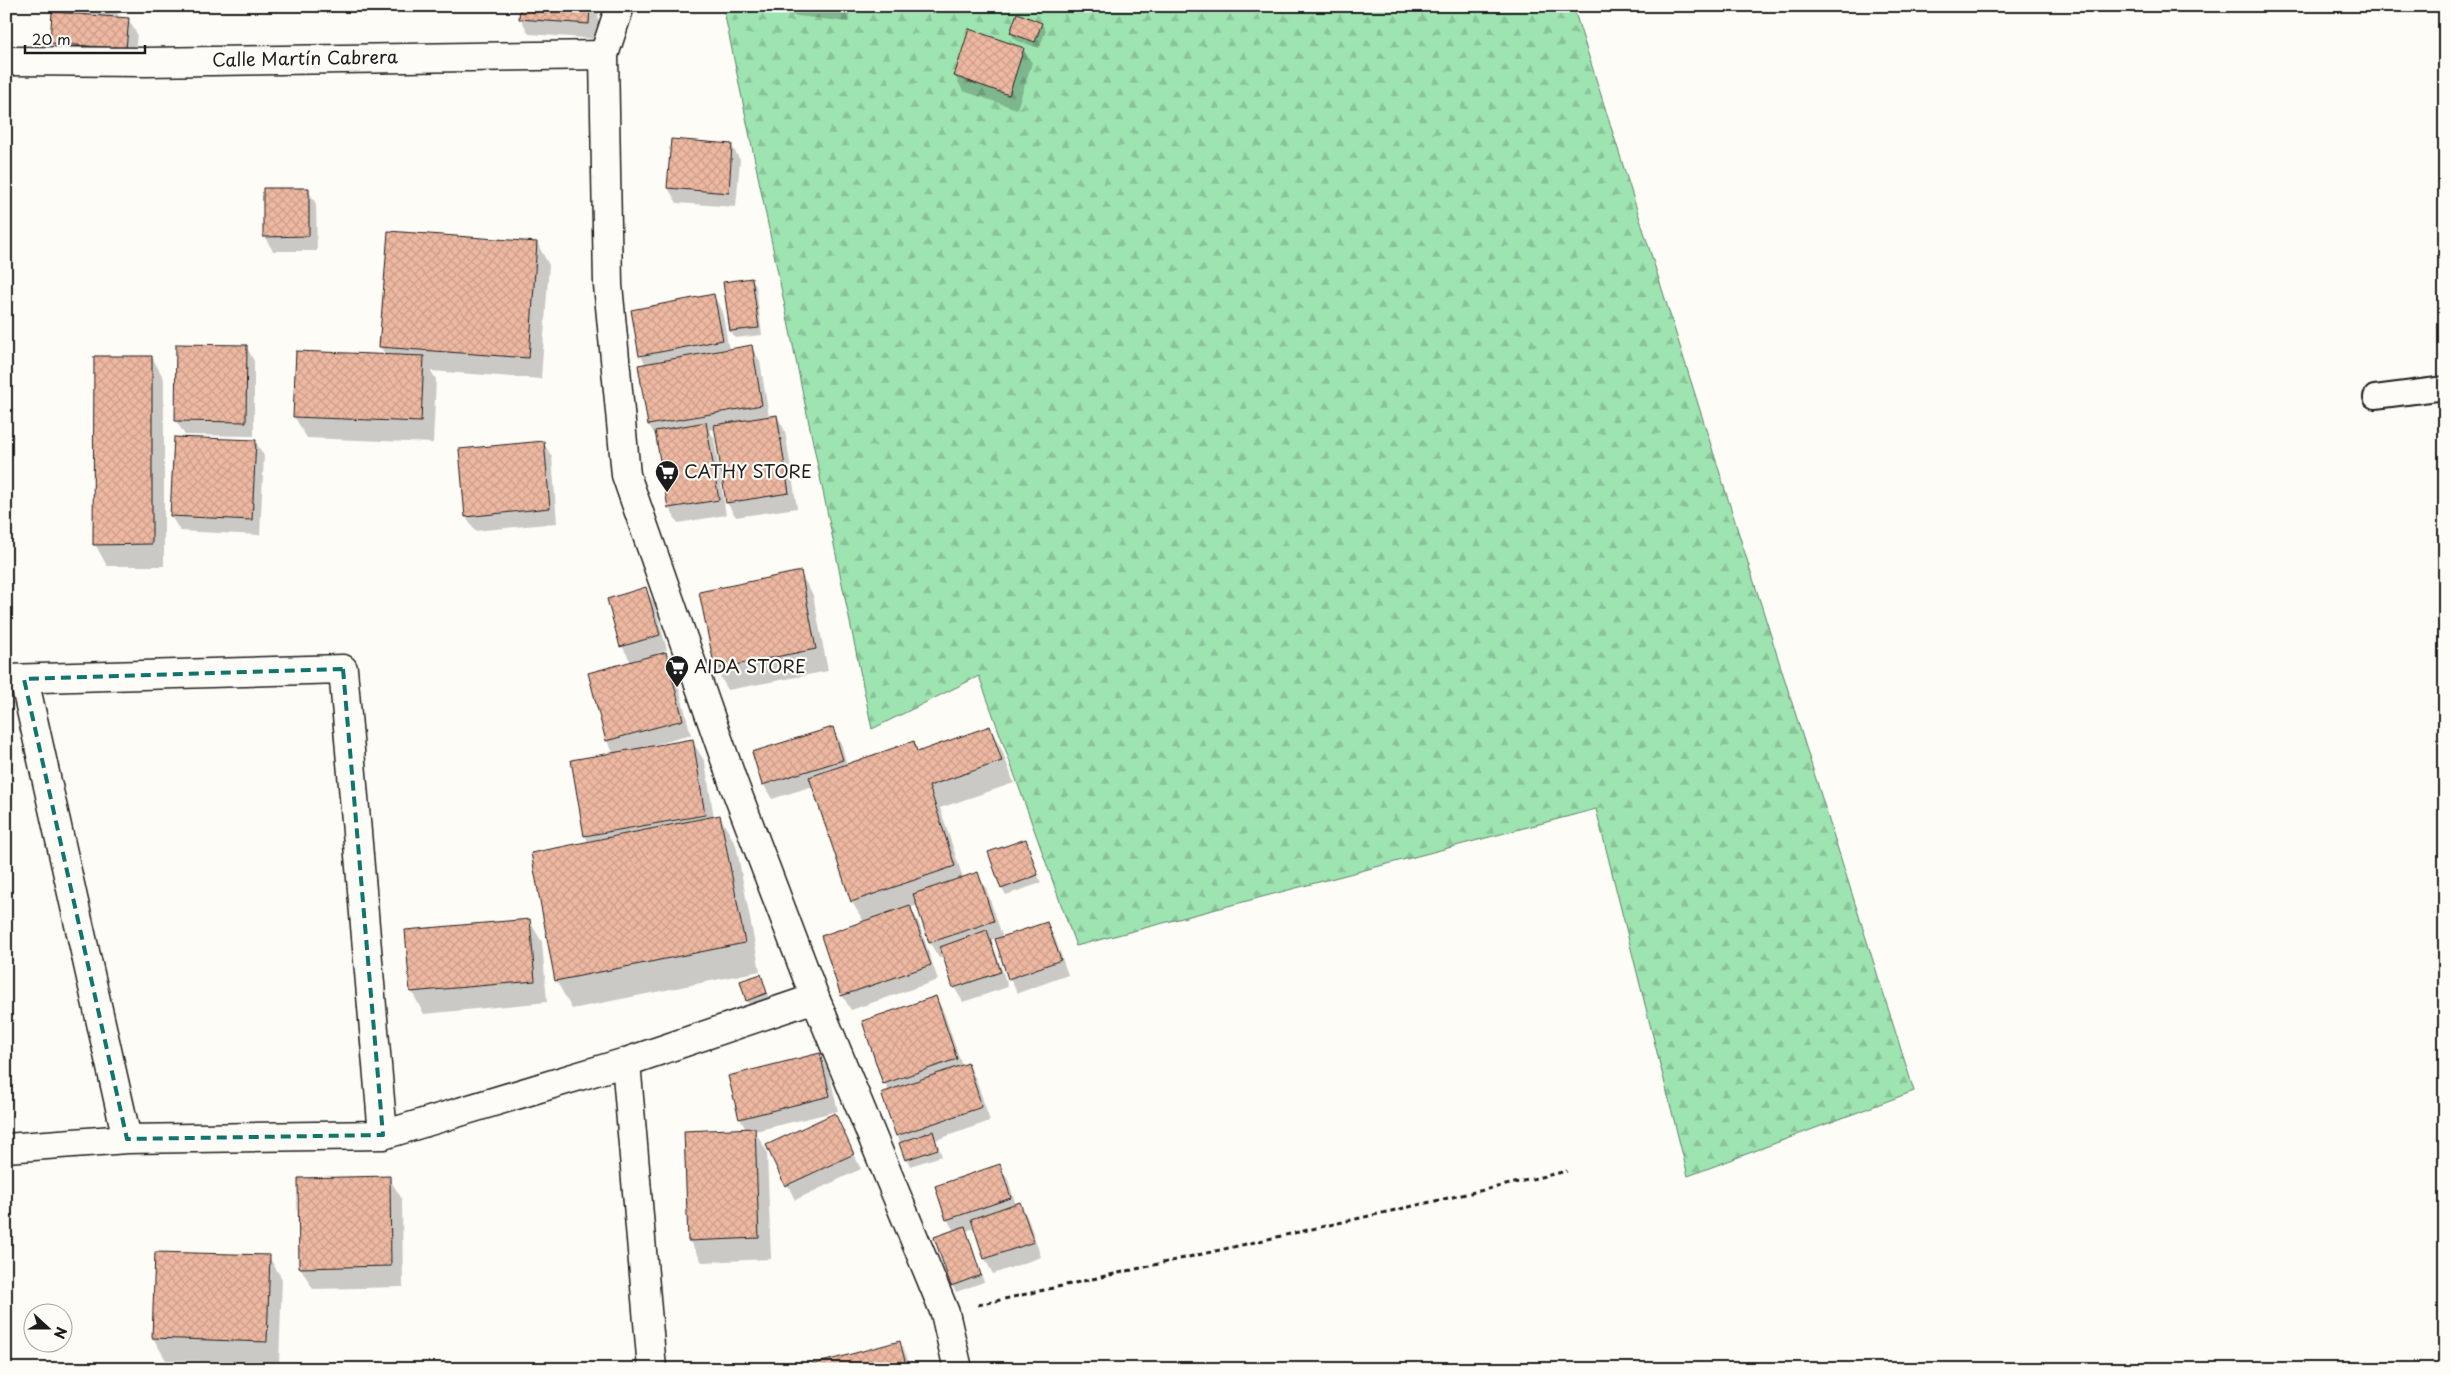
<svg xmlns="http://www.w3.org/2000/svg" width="2451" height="1375" font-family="'Playpen Sans',sans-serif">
<defs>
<pattern id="forest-firs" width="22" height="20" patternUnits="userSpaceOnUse" patternTransform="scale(1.25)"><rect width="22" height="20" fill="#9ee4b1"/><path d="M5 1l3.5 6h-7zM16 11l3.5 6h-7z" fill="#88c398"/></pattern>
<pattern id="building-cross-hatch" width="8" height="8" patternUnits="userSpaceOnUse" patternTransform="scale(1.25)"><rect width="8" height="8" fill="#eeb8a1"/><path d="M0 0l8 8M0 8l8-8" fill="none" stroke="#cc9e8a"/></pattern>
</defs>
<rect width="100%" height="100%" fill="#fdfcf7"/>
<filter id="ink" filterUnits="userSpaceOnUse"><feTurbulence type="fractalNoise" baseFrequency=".02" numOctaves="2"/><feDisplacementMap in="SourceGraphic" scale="10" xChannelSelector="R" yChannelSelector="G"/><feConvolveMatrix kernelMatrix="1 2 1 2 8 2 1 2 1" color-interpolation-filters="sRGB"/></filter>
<g filter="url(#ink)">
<!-- forest -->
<path fill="url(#forest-firs)" stroke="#5d8066" d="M723,6H1573L1914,1091L1688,1176L1596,809L1076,946L979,676L872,729Z"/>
<!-- shadow -->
<path fill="#0003" d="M56,6H119L118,18L128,19L137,34L134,63L59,57L51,43L60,14Z
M522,6H599L597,39L529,34L521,19Z
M776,6H850L848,22L781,14Z
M1042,24L1046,31L1039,48L1015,40L1011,33Z
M1023,49L1032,63L1017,109L963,91L955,76Z
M731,145L740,160L736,207L677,203L668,188Z
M308,190L316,204L317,251H273L264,236Z
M537,243L549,265L541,379L431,371L436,379L433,443L307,438L294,416L386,356L380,346Z
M752,279L756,286L762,335L735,338L731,331Z
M713,295L722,310L729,350L751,347L760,361L769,417L777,416L785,431L797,508L736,517L727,503L716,429L709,430L714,438L726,515L678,523L669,508L658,440L649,425L646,365L641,356L632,311Z
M246,346L254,361V436L185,435L176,421Z
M152,357L164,379V566H107L95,544Z
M255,441L264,456L260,535L180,531L171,516Z
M543,442L552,457L557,523L475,531L466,517Z
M800,573L813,595L828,671L728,690L716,669Z
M645,588L654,603L667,650L657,653L658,655L665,653L674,668L691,735L654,745V747L692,741L705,762L714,818L720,817L736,845L760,971L572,1009L556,980L589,843L585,835L614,754L607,741L589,674L631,662L622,646Z
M832,728L841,743L847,765L913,743L919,752L990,728L1002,750L1014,783L940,808L963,878L977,873L986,888L1003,938L1046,923L1055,938L1068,975L1018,993L1009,978L996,938L991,940L1008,987L963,1002L954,987L944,956L939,958L930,943L918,905L910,908L918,921L938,980L851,1010L842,995L864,922L852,902L813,786L772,799L763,784Z
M1025,841L1041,883L1006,895L1002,888Z
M529,920L542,942L547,1002L424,1014L412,992Z
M761,976L770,1001L751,1008L747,1001Z
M936,998L944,1013L962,1066L967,1064L976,1079L990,1121L936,1140L942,1156L910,1166L897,1135L889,1091L884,1083Z
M819,1055L828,1069L838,1111L755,1131L767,1152L771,1259L702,1262L689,1240L746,1130L740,1118Z
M834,1115L861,1169L795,1200L768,1146Z
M999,1165L1008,1180L1016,1205L1020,1204L1028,1219L1041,1257L993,1274L985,1259L975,1228L966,1231L984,1282L956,1292L952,1285L954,1231L947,1219Z
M389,1178L402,1199L403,1287L313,1289L300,1267Z
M269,1257L282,1279L279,1363L166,1360L153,1338Z
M899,1343L907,1357L910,1369H805Z"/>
<!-- building -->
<path fill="url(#building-cross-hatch)" stroke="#1c1c1c" d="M520,6H590L589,24L519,19Z
M52,12L129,18L126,49L50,43Z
M1017,13L1042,23L1035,42L1010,33Z
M969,29L1024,48L1009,95L954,76Z
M671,139L732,144L729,193L667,188Z
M263,188H309V236L263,237Z
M388,231L537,242L529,358L379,347Z
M752,278L759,328L730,331L723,282Z
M714,294L723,340L639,356L631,310Z
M176,344L247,345L246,422L175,421Z
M752,345L762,405L648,425L638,365Z
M296,351L424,356L421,422L293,417Z
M94,356H152V544L93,545Z
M777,415L789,493L726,503L714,425Z
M706,422L719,500L668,508L655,431Z
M174,437L256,440L252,520L170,516Z
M544,441L550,508L465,517L459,449Z
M801,571L816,649L715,669L699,592Z
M646,587L660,635L620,647L607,599Z
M666,652L683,720L606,741L588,673Z
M990,726L1002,761L929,786L955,866L851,902L809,777L914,741L917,752Z
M833,727L843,760L762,785L752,752Z
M693,739L705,815L584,836L571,760Z
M720,815L745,943L555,981L531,853Z
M1026,839L1038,875L1001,889L988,852Z
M978,872L994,921L929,943L913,894Z
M910,905L931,965L841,996L821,936Z
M530,919L535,981L410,992L405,930Z
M1047,922L1061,960L1008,979L995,939Z
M987,930L1001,972L953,988L940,947Z
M761,974L767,993L746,1001L740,981Z
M936,996L957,1059L883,1084L862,1021Z
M820,1053L830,1096L739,1119L728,1076Z
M968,1063L982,1107L896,1136L881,1093Z
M835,1113L854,1154L785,1186L766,1145Z
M755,1128L759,1238L688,1241L684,1131Z
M933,1131L938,1149L905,1160L899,1143Z
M1000,1164L1011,1198L946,1220L935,1186Z
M390,1176L391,1266L299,1268L298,1178Z
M1020,1202L1034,1242L984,1259L971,1219Z
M965,1226L981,1275L951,1286L934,1237Z
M155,1252L270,1255L267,1342L152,1338Z
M900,1341L907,1369H804L803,1367Z"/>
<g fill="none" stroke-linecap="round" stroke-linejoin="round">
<!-- lane casing -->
<g stroke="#1c1c1c" stroke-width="26">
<path id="lane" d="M2375,397L2445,388"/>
</g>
<!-- street casing -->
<g stroke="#1c1c1c" stroke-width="31">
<path id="street" d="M6,61L146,62L604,55
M6,679L343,669L383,1135
M24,679L127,1139
M626,1062L652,1369
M6,1148L127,1139L383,1135L626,1062L815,998"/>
</g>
<!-- secondary casing -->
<g stroke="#1c1c1c" stroke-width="31">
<path id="secondary" d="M620,6L604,55L608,285L626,475L733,782L815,998L945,1313L958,1369"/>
</g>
<!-- path -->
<path stroke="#1c1c1c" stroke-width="3" stroke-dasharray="5 4" stroke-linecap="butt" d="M978,1305L1567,1171"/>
<!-- lane -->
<use href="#lane" stroke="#fdfcf7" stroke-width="22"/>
<!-- street -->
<use href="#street" stroke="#fdfcf7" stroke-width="28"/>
<!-- secondary -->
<use href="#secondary" stroke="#fdfcf7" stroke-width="28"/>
</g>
</g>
<!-- marked area -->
<path fill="none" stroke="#0f766e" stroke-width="4" stroke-dasharray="10 6" stroke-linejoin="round" d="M343,669L383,1135L127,1139L24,679Z"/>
<!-- icons -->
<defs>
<g id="supermarket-pin" transform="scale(1.25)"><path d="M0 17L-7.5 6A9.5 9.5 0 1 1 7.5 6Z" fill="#1c1c1c" stroke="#fdfcf7"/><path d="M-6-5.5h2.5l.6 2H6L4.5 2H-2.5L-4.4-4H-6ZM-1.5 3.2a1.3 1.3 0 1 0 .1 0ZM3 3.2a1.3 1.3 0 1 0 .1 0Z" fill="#fff"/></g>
</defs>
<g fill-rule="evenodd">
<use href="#supermarket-pin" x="667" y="472"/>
<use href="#supermarket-pin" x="677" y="667"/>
</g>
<g text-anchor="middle" stroke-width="4.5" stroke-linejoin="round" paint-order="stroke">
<!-- street labels -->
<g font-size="18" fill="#1c1c1c" stroke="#fdfcf7">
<text transform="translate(305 59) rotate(-1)" y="6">Calle Martín Cabrera</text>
</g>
<!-- poi labels -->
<g font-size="18" fill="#1c1c1c" stroke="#fdfcf7" text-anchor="start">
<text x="684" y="478">CATHY STORE</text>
<text x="694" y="673">AIDA STORE</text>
</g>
</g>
<!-- margin -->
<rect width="2451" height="1375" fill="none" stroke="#fdfcf7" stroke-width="25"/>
<rect x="12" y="12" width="2426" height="1350" fill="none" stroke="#1c1c1c" stroke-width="2" filter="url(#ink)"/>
<!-- north arrow -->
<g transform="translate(48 1328) rotate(111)"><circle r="24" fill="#fdfcf7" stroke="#a3a29f"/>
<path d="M0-4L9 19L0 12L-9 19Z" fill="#1c1c1c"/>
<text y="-8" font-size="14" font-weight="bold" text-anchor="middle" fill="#1c1c1c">N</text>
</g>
<!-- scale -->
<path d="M25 45v8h120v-8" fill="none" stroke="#1c1c1c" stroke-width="2.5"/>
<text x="32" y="45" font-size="15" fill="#1c1c1c" stroke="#fdfcf7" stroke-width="4" paint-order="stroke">20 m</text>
</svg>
